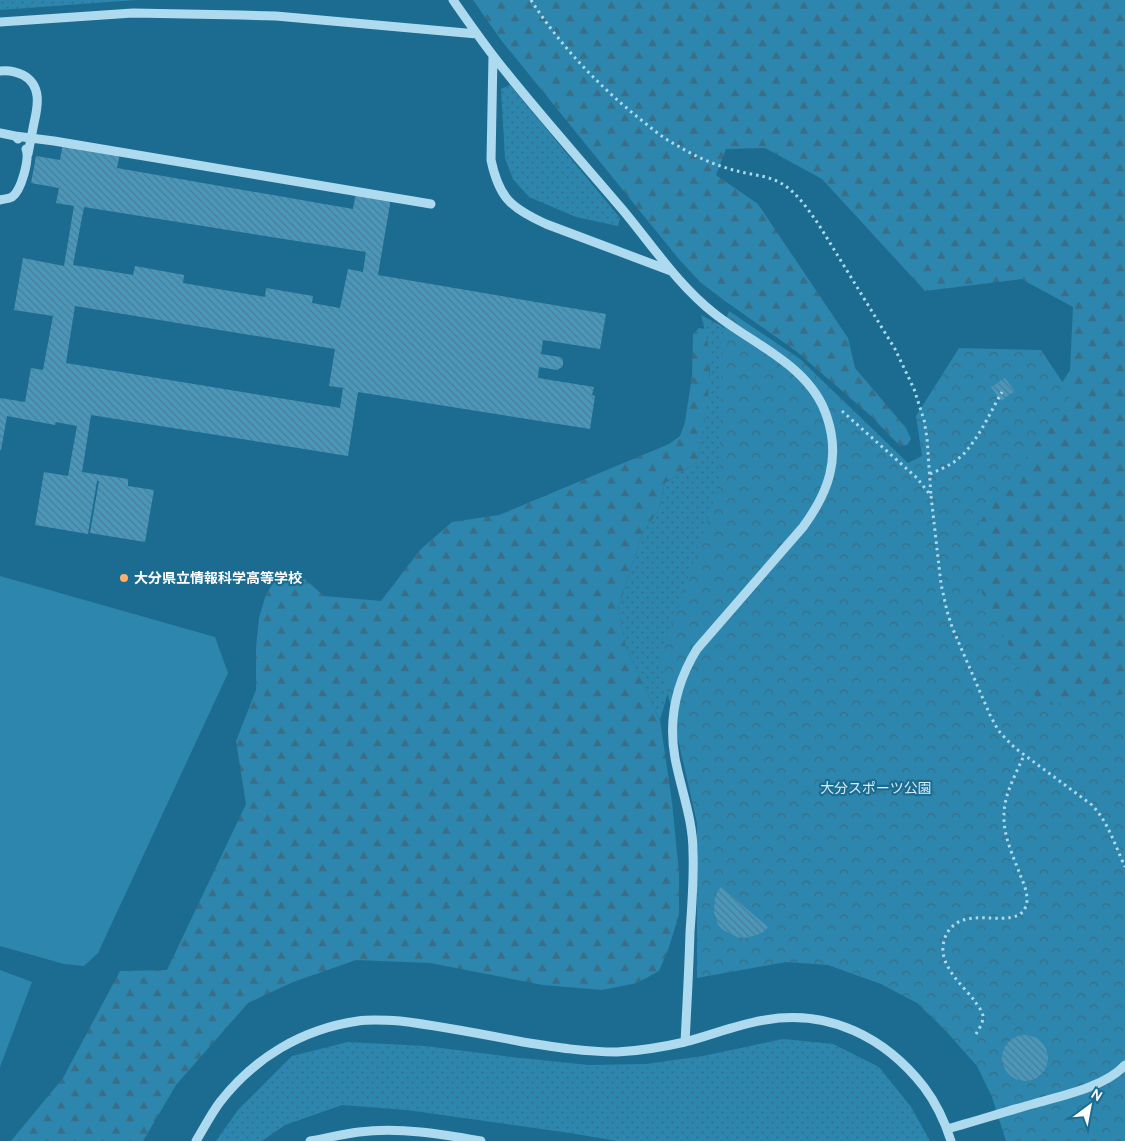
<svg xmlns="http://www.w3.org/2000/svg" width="1125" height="1141" font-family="Cabin,'Noto Sans JP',sans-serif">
<defs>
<pattern id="grass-dots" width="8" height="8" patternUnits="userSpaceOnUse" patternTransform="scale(1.25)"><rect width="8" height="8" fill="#2d86ad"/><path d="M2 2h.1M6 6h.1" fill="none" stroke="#396f86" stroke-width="1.8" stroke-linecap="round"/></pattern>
<pattern id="forest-firs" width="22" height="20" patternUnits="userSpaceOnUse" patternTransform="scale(1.25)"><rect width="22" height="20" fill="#2d86ad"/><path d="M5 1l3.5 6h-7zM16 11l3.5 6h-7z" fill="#396f86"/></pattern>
<pattern id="park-crowns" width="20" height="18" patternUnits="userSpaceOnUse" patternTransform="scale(1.25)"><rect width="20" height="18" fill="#2d86ad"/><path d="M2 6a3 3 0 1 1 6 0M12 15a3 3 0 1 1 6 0" fill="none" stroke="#396f86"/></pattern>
<pattern id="building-back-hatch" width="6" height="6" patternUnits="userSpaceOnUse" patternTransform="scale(1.25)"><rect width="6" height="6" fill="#4a97ba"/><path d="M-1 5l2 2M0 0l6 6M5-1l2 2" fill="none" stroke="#4b7d94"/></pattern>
</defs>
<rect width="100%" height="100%" fill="#1c6c91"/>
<!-- grass -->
<path fill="url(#grass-dots)" d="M0,0H136L0,10Z
M510,85L620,218L618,226L576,217L529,197L513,179L505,158L501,89Z
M701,315L722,326L729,336L777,367L681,648L660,720L626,647L618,608L643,532L658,511L665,483L697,462L704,423L710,373L707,339Z
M783,1039L833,1044L879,1067L911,1107L930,1141H617L570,1133L407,1110L342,1105L285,1125L262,1141H216L238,1110L292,1056L348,1042L425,1046L511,1057L589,1065L646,1064L703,1056Z"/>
<!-- forest -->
<path fill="url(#forest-firs)" d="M473,0H1125V718L1018,706L955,536L1014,458L1070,370L1073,307L1021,279L925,291L822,179L765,148L726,149L716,175L758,204L848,338L855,368L906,428L911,439L907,445L900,446L871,416L796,351L725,301L700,282L678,258L501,40Z
M699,328L705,329C716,372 705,419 697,462L665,483L658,511L643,532L618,608L626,647L660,720L672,802L679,872V915L668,950L659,971L637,983L602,990L543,985L430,963L356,960L293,982L248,1003L176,1085L143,1141H11L63,1078L120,971L167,970L246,804L236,741L256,690V648L259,618L266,594L276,579L299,574L324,596L381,601L420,550L452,522L499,515L669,444L680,436L685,422L692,376L693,334Z"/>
<!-- park -->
<path fill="url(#park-crowns)" d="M729,311L800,359L908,463L922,456L916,416L959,348L1041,350L1071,395L972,533L980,589L1040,706L1125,694V1141H1006L992,1097L977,1066L945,1030L917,1003L881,984L828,965L786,962L697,978V823L660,660L719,485L722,333Z"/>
<!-- pitch -->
<path fill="#2d86ad" d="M0,576L215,637L228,673L98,953L84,966L64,964L0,946Z
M0,970L32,982L0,1067Z"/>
<!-- building -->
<path fill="url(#building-back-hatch)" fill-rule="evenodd" d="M63,143L120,153L117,168L353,209L356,192L391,198L378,275L606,314L600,349L543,340L541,354L560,357L563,360V365L562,367L557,370L539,367L538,378L594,387L592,395L595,396L590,429L358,392L348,456L91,415L82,472L128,479V486L154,490L145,542L90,533L99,481H97L88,534L35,525L44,472L68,476L77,426L56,422L55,425L7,416L1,450H0V398L25,402L31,368L43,370L53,316L14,310L23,258L64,266L74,206L56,203L59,188L31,183L36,156L60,160ZM84,207L366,252L363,272L348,269L340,308L312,303L313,296L266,288L265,297L183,283L184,275L135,266L133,275L73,265ZM75,306L335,349L329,386L343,388L340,408L66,363Z
M1005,378L1015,391L1001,401L991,387Z
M721,887L768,927L762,933L750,937L744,938L737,937L723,930L718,925L714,912L715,898L717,892Z
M1002 1058a23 23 0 1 1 46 0a23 23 0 1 1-46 0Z"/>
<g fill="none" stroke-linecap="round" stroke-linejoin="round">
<!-- path -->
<path stroke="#addaee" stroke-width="3" stroke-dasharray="2.5 4" stroke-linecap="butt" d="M531,0C559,44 595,82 635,115C649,126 662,138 678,146C696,157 717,166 737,171C753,175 771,176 784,185C799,195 809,211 819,225L895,349L914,389L924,420L927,438L931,496
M842,411L917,478L931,496L941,584L947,611L952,627L990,715L998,730L1006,739L1015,748L1092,805C1108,822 1115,845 1125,867
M930,474C938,470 947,467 954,462C975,448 989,414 1002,392
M976,1034C979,1029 983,1023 983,1017C983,1011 977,1005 974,1000C962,985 941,967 943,946C944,938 947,931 953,926C972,908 1012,928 1024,910C1026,907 1027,903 1027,899C1027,892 1024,884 1021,877C1014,858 1003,836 1004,815C1004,794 1016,774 1024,755"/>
<!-- minor -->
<path stroke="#addaee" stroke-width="9" d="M453,0C469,23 485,46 502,67C541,116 582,162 622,209C652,245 678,285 715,314C754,345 811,366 827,417C841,459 828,493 803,527L697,649C676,683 668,719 675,758C681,790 693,819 693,852C694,878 692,905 690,932C689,968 687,1005 685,1042
M0,22L133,13L240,15L276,16L477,34
M493,56L491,160C499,198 511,208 546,224L671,271
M0,71C8,70 15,71 23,75C42,85 38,106 34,123C32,133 30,144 28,154
M0,133L15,136L18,139
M15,136L54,141L431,204
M0,200C3,199 8,199 12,197C21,191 30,159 26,149
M947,1129C976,1121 1004,1112 1033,1104C1061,1096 1105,1087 1125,1065
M196,1141C204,1128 211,1114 220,1102C254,1058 302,1029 358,1021C372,1019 386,1020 400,1021C441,1026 482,1034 523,1042C554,1047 585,1052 617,1052C640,1051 663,1047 685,1042C712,1035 738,1024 765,1020C829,1009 885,1037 924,1087C936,1103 945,1122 951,1141
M310,1141C327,1138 343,1134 359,1132C400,1127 441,1134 481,1141"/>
</g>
<!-- markers -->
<circle fill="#feaf6b" stroke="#1c6c91" stroke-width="2" cx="124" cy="578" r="5"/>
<g text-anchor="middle" stroke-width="4.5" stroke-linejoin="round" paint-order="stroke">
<!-- poi labels -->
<g font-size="14" font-weight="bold" fill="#fff" stroke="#1c6c91" text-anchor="start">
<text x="134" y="583">大分県立情報科学高等学校</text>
</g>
<!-- park labels -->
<g font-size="14" fill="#d3eefa" stroke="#1c6c91">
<text x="876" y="793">大分スポーツ公園</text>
</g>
</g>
<!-- north arrow -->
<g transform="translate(1090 1106) rotate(32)" stroke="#1c6c91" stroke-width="4" paint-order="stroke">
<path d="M0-4L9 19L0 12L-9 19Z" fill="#ffffff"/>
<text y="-8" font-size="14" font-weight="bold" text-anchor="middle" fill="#ffffff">N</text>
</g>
</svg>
